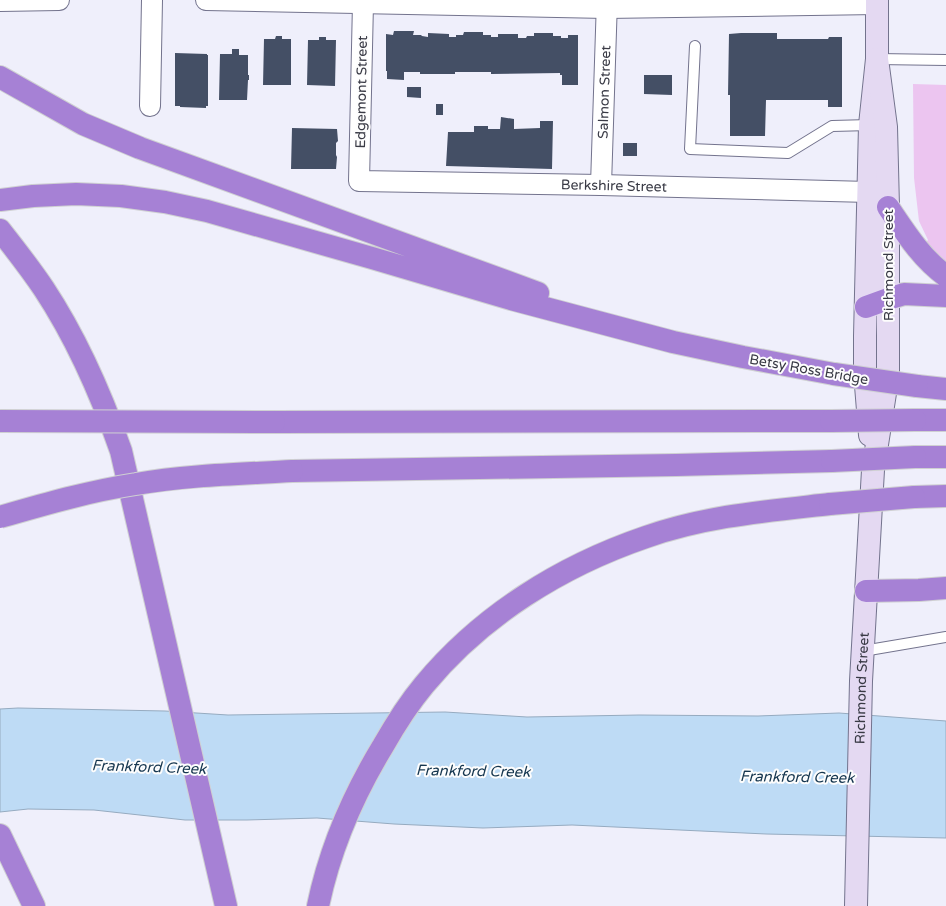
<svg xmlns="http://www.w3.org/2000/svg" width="946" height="906" font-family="'Varela Round',sans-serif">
<rect width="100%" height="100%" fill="#efeffb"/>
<!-- green -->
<path fill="#ecc5f0" d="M913,84L946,85V266L924,245L928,240L919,221L914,178Z"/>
<!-- water -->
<path fill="#bedbf5" stroke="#96abc0" d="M18,708L165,711L228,715L445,712L527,717L639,715L758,716L839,713L946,721V838L766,834L572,825L483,828L394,824L317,818L247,820H185L94,810L28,809L0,812V709Z"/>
<!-- building -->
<path fill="#444f65" d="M394,31H414L413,35H421L422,36L428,37V33L449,34V37H456V35H463L464,32H483V35H491V37H498V34H518V38H526L527,36H534V33H553V36H561V38H568V35H578V85H562V75H560V73L491,74V72H455V74H420V72H404V80L387,79V71H386V34L393,35Z
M741,33H777V39H828L829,37H842V107H828V100H766L765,136H730V95H728L729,34Z
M276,36H282V39H291V85H263L264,39H275Z
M319,37H326V40H336L335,86L307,85L308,40H319Z
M232,49H239V55H248V75H249V80H248L247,100H219L220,54H232Z
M175,53L207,54V55H208V106H206V108L180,107V106H175Z
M644,75H672V95L644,94Z
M407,87H421V98L407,97Z
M436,104H443V115H436Z
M501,117L514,119V129L540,128V121H553L552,169L446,166L448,132H474V126H488V129H500Z
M292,128L337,129L338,141L336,143V155L337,157L336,169H291Z
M623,143H637V156H623Z"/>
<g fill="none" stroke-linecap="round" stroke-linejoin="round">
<!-- service casing -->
<g stroke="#73738d" stroke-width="12">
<path id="service" d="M695,46L690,149L788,153L832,126L870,125
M877,59L946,60
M863,651L946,637"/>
</g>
<!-- minor casing -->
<g stroke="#73738d" stroke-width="22">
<g id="minor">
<path d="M206,0L606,8L877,4"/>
<path d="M0,1L59,0"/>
<path id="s1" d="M363,3L359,181L601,185L869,192"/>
<path d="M150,106L152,0"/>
<path id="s2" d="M601,185L607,0"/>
</g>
</g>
<!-- secondary casing -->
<g stroke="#73738d" stroke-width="24">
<g id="secondary">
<path d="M870,435L865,373V336L870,125L877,59V0"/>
<path id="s3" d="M856,906L861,681L873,470L888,374V207L886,127L877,59"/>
</g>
</g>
<!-- motorway casing -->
<g stroke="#cfd0d2" stroke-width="24">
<path id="motorway" d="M0,77L83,124L140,148L538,293
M0,200L33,196L76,194L121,196L165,202L207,211L372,258L511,299L673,342L743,357L834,374
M888,207C905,232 921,258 946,276
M0,230C15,249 30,268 44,289C77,339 101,394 121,451L226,906
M866,307L888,299L904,294L946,296
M917,386L946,389
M915,420H946
M274,422L831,421
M915,457H946
M292,471L676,465L832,461
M914,497L946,496
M866,591L919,590L946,588
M0,835L34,906
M318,906C330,848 352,797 383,746C395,725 409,703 424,685C482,615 561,566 646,537C705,516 768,511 830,504"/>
</g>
<!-- service -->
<use href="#service" stroke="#fff" stroke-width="10"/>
<!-- minor -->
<use href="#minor" stroke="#fff" stroke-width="20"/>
<!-- secondary -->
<use href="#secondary" stroke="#e4d9f2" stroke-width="22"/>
<!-- motorway -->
<use href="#motorway" stroke="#a681d5" stroke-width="22"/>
<!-- motorway-bridge casing -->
<g stroke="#cfd0d2" stroke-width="24" stroke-linecap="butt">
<path id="motorway-bridge" d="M834,374L917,386
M0,421L274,422
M831,421L915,420
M832,461L915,457
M830,504L914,497
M0,517C45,504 90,491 136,484C187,475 240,474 292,471"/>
</g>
<!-- motorway-bridge -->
<use href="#motorway-bridge" stroke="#a681d5" stroke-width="22"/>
</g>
<g text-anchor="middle" stroke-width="4" stroke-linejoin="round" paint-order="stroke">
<!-- street labels -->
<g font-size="14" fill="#393a45" stroke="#fdfdfd">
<text transform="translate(361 92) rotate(-89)" y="5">Edgemont Street</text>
<text dy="5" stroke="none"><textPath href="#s2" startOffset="93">Salmon Street</textPath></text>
<text dy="5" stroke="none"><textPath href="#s1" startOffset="433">Berkshire Street</textPath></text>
<text transform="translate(888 265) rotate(-90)" y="5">Richmond Street</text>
<text transform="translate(809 369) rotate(10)" y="5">Betsy Ross Bridge</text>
<text dy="5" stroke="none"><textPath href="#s3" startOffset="218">Richmond Street</textPath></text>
</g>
<!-- water labels -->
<g font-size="15" font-style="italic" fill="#15364f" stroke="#fdfdfd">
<text transform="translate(149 767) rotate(2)" y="5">Frankford Creek</text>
<text transform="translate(473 771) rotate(1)" y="5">Frankford Creek</text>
<text transform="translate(797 777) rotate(1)" y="5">Frankford Creek</text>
</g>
</g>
</svg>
